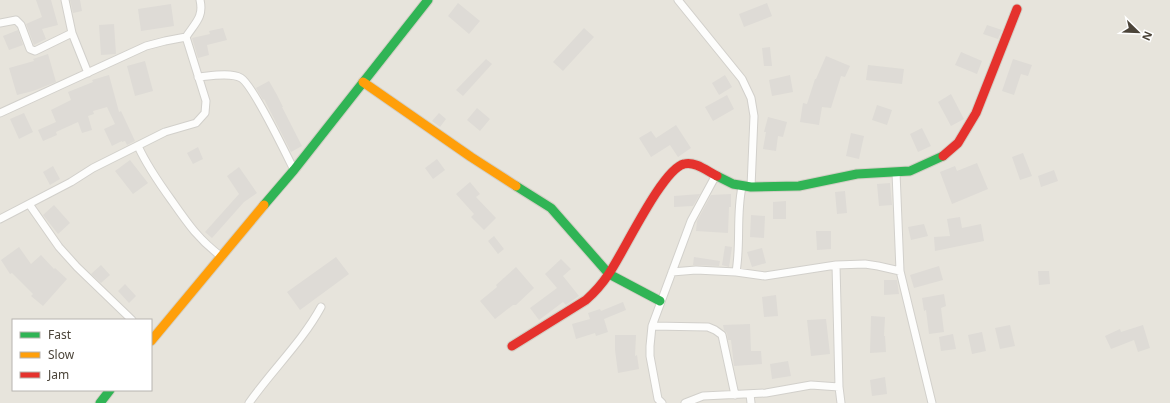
<svg xmlns="http://www.w3.org/2000/svg" width="1170" height="403" font-family="'Noto Sans',sans-serif">
<rect width="100%" height="100%" fill="#f4f2ee"/>
<!-- residential -->
<path fill="#e7e4dc" fill-rule="evenodd" d="M0,0H1170V403H0ZM13,320H151V390H13Z"/>
<!-- building -->
<path fill="#dedbd6" d="M36,0H51L58,25L42,29L46,39L34,45L26,24L42,17Z
M70,0H80L82,11L73,13Z
M458,3L480,21L469,34L448,16Z
M767,3L772,16L744,27L739,14Z
M171,4L174,26L141,31L138,9Z
M114,24L116,54L101,55L99,25Z
M987,25L1002,30L998,39L983,34Z
M223,28L227,40L207,45L209,55L198,58L192,38L210,34L209,31Z
M584,28L594,37L563,71L553,62Z
M18,30L23,45L9,50L3,36Z
M770,47L772,66H764L762,48Z
M961,52L982,61L977,74L955,65Z
M48,54L56,82L33,91L17,95L9,68L34,61L33,59Z
M826,56L850,66L845,77L841,76L831,108L822,107L819,125L800,122L803,103L807,104L815,79H816Z
M486,59L492,64L463,96L456,90Z
M1013,59L1032,65L1028,76L1021,74L1014,95L1002,91Z
M145,61L153,91L135,96L127,66Z
M868,65L904,69L902,84L866,80Z
M109,75L119,112L121,111L135,141L127,145L125,141L122,142V141L112,146L104,129L115,124L107,107L93,111L94,114L88,116L92,130L82,133L78,122L56,132L57,135L43,141L38,130L56,122L51,110L71,100L68,92L93,82L92,80Z
M725,75L732,87L719,95L712,83Z
M790,75L793,92L772,96L769,80Z
M269,81L277,95L283,107H282L302,146L291,152L264,99L263,100L256,88Z
M951,94L964,119L951,126L938,102Z
M727,95L734,109L713,121L705,107Z
M877,105L892,110L887,125L872,120Z
M477,108L490,119L480,131L467,120Z
M24,113L33,132L19,139L10,119Z
M439,113L446,119L440,127L432,121Z
M768,117L787,122L783,137L778,136L776,151L763,149L766,132H764Z
M676,125L691,148L678,157L670,145L651,157L639,138L651,131L656,138Z
M922,128L931,146L918,152L910,134Z
M851,133L864,136L859,159L846,156Z
M198,147L203,159L193,164L187,153Z
M1023,153L1032,176L1020,180L1012,157Z
M437,159L445,170L433,179L425,168Z
M130,160L148,183L133,194L115,171Z
M977,163L988,189L952,204L940,172L955,166L957,171Z
M53,166L60,179L50,185L43,172Z
M239,167L257,193L244,202L212,238L205,232L239,194L227,176Z
M1054,170L1058,181L1041,187L1038,176Z
M470,182L480,194L476,197L496,218L484,230L471,217L474,214L456,194Z
M890,183L892,205L879,206L877,184Z
M845,191L847,213L837,214L835,192Z
M700,194L693,206L674,207V196Z
M731,194V207H729L728,233L696,231L697,221L711,195Z
M786,201V219H773V202Z
M54,205L70,223L58,234L43,215Z
M751,215L765,216L764,238L750,237Z
M960,217L962,228L981,224L984,241L935,251L934,237L950,236L947,219Z
M924,224L928,236L911,240L908,227Z
M816,231H831V249L817,250Z
M494,236L504,249L498,254L488,241Z
M725,246L732,247L729,267L722,265Z
M19,247L31,264L41,255L54,269L55,268L67,279L43,306L31,296L33,294L12,273L10,274L1,260Z
M762,248L766,263L752,267L747,252Z
M336,257L349,274L300,310L287,292Z
M694,257L720,261L719,266L693,265Z
M561,259L571,269L563,276L579,296L566,305L563,302L539,320L530,308L557,288L545,274Z
M101,265L110,275L101,283L91,274Z
M939,266L943,280L914,288L910,275Z
M516,267L534,288L516,305H513L495,319L480,301L497,287L496,285Z
M1038,271H1049L1050,284L1039,285Z
M884,280H897L899,294L884,295Z
M125,284L136,296L129,303L118,291Z
M944,294L946,306L941,308L944,332L929,334L926,310L924,311L922,298Z
M776,295L778,316L764,317L762,297Z
M623,302L626,310L604,319L608,332L596,336L595,333L576,339L572,324L590,319L588,313L600,309L601,311Z
M871,316L885,317L884,336H885L886,352L870,353Z
M826,319L830,354L811,356L807,320Z
M750,324L751,351H761L762,364L734,366L731,340H728L727,333L724,330L723,325Z
M1010,325L1015,346L1000,349L995,328Z
M1143,325L1150,348L1138,352L1134,340L1111,349L1105,336L1120,329L1121,332Z
M982,332L986,351L972,354L968,335Z
M953,334L956,349L941,351L939,337Z
M615,335H636L635,356L637,355L639,369L618,373L615,350Z
M788,361L791,376L772,379L770,364Z
M885,377L887,394L872,396L870,380Z"/>
<g fill="none" stroke-linecap="round" stroke-linejoin="round">
<!-- street casing -->
<g stroke="#d2d0cb" stroke-width="9">
<path id="street" d="M65,0L72,33L88,73
M678,0L742,79L751,98L754,116L751,187
M0,23L16,20L21,25L30,49L35,51L72,33
M198,77C210,76 231,72 241,78C253,85 286,154 294,170
M0,113L146,46L165,41L186,37C195,23 204,17 200,0
M138,146C147,166 159,183 172,201C188,224 199,240 222,257
M896,172L900,271L932,403
M29,204L59,247L77,267L132,320
M0,219L71,182L93,168L165,132L196,123L205,113L206,101L186,37
M836,265L839,387L841,403
M672,272L696,270L736,272L765,276L836,265L865,264L878,266L900,271
M736,272C741,243 736,215 742,187
M652,326L708,327L715,330L722,335L735,395
M750,394L751,403
M249,403C272,370 302,342 321,307
M662,403L658,399L650,356V346L652,326L691,221L716,175
M685,403L703,396L766,393L811,385L839,387"/>
</g>
<!-- fast casing -->
<g stroke="#d3cfc5" stroke-width="11">
<path id="fast" d="M717,176L733,184L751,187L799,186L857,174L910,171L943,156
M516,186L551,208L609,274L660,301
M264,205L294,170L428,0
M100,403L110,390"/>
</g>
<!-- slow casing -->
<g stroke="#d3cfc5" stroke-width="11">
<path id="slow" d="M363,82L471,157L516,186
M151,341L264,205"/>
</g>
<!-- jam casing -->
<g stroke="#d3cfc5" stroke-width="11">
<path id="jam" d="M943,156L958,143L976,113L1017,9
M512,346L586,300C595,292 602,284 608,275C623,254 662,169 684,164C695,161 707,171 717,176"/>
</g>
<!-- street -->
<use href="#street" stroke="#fdfdfc" stroke-width="7"/>
<!-- fast -->
<use href="#fast" stroke="#30b455" stroke-width="9"/>
<!-- slow -->
<use href="#slow" stroke="#ff9f0a" stroke-width="9"/>
<!-- jam -->
<use href="#jam" stroke="#e5322d" stroke-width="9"/>
</g>
<!-- legend -->
<rect x="12" y="319" width="140" height="72" fill="#ffffff" stroke="#b7b4b0"/>
<rect x="20" y="332" width="20" height="6" fill="#30b455" stroke="#b7b4b0"/>
<text x="48" y="339" font-size="12" fill="#4b4439">Fast</text>
<rect x="20" y="352" width="20" height="6" fill="#ff9f0a" stroke="#b7b4b0"/>
<text x="48" y="359" font-size="12" fill="#4b4439">Slow</text>
<rect x="20" y="372" width="20" height="6" fill="#e5322d" stroke="#b7b4b0"/>
<text x="48" y="379" font-size="12" fill="#4b4439">Jam</text>
<!-- north arrow -->
<g transform="translate(1138 32) rotate(113)" stroke="#ffffff" stroke-width="3" paint-order="stroke">
<path d="M0-3L7 15L0 10L-7 15Z" fill="#4b4439"/>
<text y="-6" font-size="11" font-weight="bold" text-anchor="middle" fill="#4b4439">N</text>
</g>
</svg>
